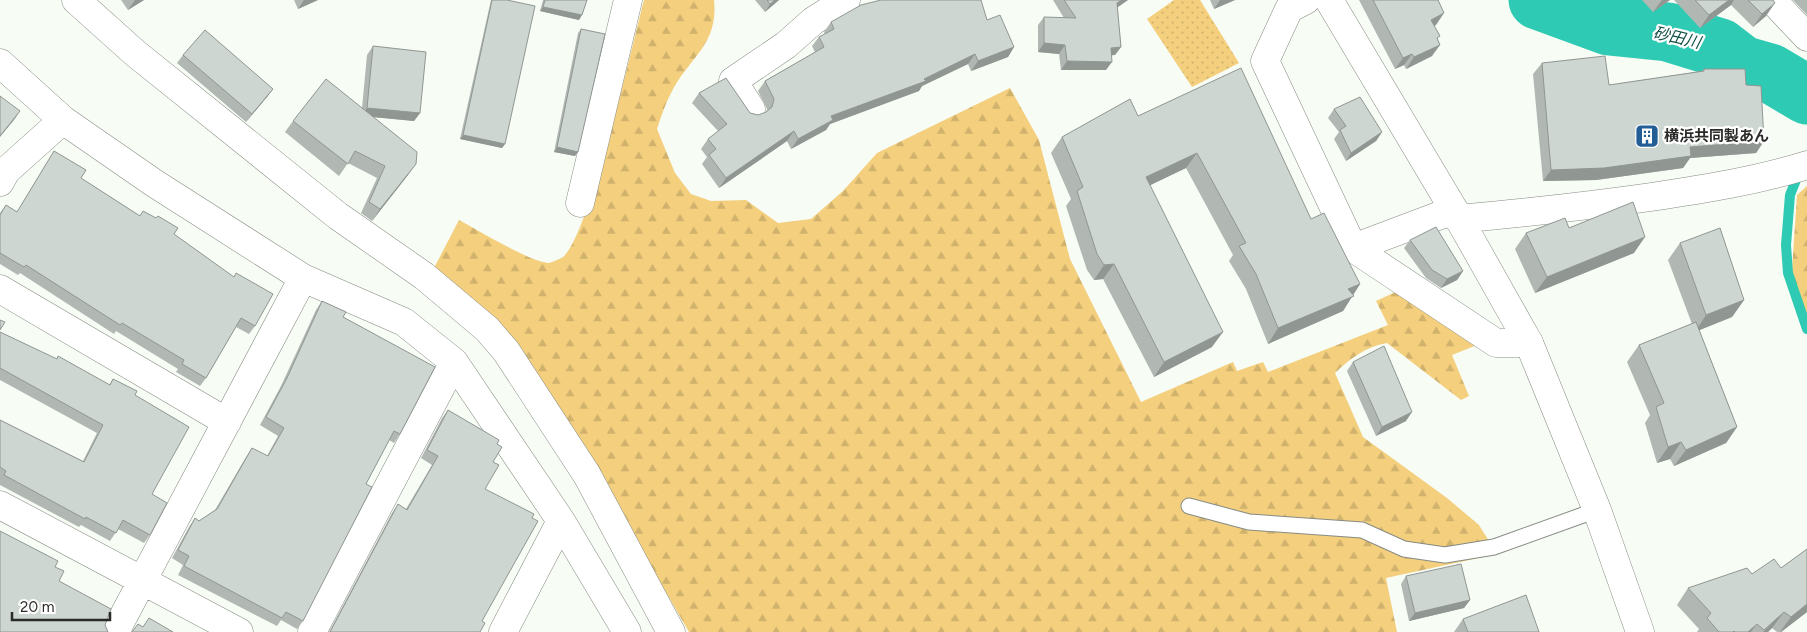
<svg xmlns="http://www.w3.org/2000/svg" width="1807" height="632" font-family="Figtree,'Noto Sans JP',sans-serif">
<defs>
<pattern id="forest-firs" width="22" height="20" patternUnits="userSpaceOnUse" patternTransform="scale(1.25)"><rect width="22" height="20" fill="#f4cf7e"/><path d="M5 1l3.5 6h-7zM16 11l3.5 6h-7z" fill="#d1b26d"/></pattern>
<pattern id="park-dots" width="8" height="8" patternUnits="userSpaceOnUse" patternTransform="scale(1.25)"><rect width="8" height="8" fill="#f4cf7e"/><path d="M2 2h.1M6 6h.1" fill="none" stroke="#d1b26d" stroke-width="1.8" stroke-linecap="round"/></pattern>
</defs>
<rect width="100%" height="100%" fill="#f7fcf4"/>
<!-- forest -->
<path fill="url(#forest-firs)" d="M644,0H714C719,45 688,58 671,93C665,104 661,117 657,129L675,173L691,194L711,201L746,200L778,223L811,219L843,191L877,153L1010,88L1039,140L1070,259L1141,402L1233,362L1237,371L1263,362L1268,372L1388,325L1376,301L1402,289L1477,345L1452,355L1469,396L1461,400L1387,343C1365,347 1351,358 1335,373L1363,437L1447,498L1479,525L1497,554L1386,578L1397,632H689L587,456L434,268L459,220C476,229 532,263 549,263C552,262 560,259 563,257C589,237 633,42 644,0Z
M1807,186V317L1792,270L1797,195Z"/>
<!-- park -->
<path fill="url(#park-dots)" d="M1174,0H1200L1239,63L1192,87L1147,19Z"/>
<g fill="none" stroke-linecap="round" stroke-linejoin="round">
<!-- stream -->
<path stroke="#2ecab3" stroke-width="10" d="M1800,170L1790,195L1786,245L1788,273L1807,329"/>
<!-- river -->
<path stroke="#2ecab3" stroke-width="59" d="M1538,0L1609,26L1668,32L1720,48L1742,65L1770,73L1807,95"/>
<!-- lane casing -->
<g stroke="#868b83" stroke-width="17">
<path id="lane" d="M1189,506L1249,522L1362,530L1404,549L1445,555L1494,547L1597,510"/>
</g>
<!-- street casing -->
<g stroke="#868b83" stroke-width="29">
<path id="street" d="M76,0L135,53L338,216L424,276L487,329L506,351L587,475L671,632
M1306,0L1289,9L1265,61L1353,248L1496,343H1529
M1772,0L1807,37
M0,63L63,120L154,183L303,278L404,322L454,362L561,521L627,632
M751,109L733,81L786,45L813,21L846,0
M0,182L6,171L63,120
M580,203L628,0
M1353,248L1454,210
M0,289L227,422
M0,505L239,632
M115,632L303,278
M312,632L454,362
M503,632L561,521"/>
</g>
<!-- secondary casing -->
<g stroke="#868b83" stroke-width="29">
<path id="secondary" d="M1329,0L1454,210L1529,343L1597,510L1640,632
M1458,219C1523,213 1587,206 1651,197C1704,189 1756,181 1807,165"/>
</g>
<!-- lane -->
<use href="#lane" stroke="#fff" stroke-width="15"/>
<!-- street -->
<use href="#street" stroke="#fff" stroke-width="28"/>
<!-- secondary -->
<use href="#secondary" stroke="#fff" stroke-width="28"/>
</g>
<!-- wall -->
<path fill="#b1b8b4" d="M121,0H144L128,10Z
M294,0H318L298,9Z
M491,0H507L505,144L502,148L460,139Z
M543,0H587L579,20L540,11Z
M755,0H779L765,12Z
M1053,0H1128L1117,7L1121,47L1115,55H1112L1106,70H1061L1059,54L1038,52V25L1044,17L1064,18Z
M1210,0H1235L1214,9Z
M1359,0H1438L1436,25L1434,26L1438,39L1432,56L1406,69L1404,65L1395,69Z
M1642,0H1670L1653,12Z
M1674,0H1773L1766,16L1753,27L1731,5L1700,28Z
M1793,0H1807V15Z
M987,20L1014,47L1008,57L971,71L968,64L922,86L919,91L830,124L826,130L791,149L787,141L719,188L702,164L707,157L701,149L708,139L718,131L692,103L699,93L750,113L758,115L766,113L767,109L758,91L765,81L815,52L812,46L819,37L825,34L824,32L831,22Z
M581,29L575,156L554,152L578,33Z
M373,46L420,113L414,121L374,117L408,175L372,221L361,213L377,178L348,163L339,176L285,132L293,121L362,108L367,55Z
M183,55L273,89L267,97L246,122L177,63Z
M1542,63L1609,85L1702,71L1704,69L1746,85L1764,141L1756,153L1690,158L1683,168L1596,180L1543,181L1533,74Z
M1334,109L1382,132L1376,141L1346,161L1334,139L1339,132L1328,118Z
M1138,116L1311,219L1360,284L1343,311L1268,344L1246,289L1229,261L1233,255L1186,168L1150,185L1212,347L1154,377L1103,279L1094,280L1087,270L1066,206L1071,199L1051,153L1062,137Z
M54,151L81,178L140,216L174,234L255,326L249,334L236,327L206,378L200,386L176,372L178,369L116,331L114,334L20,273L18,275L0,264V213L6,205L17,212Z
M1569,228L1634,253L1535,293L1515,249L1526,233Z
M1410,240L1463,271L1457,280L1441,288L1426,278L1404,248Z
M1680,243L1744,300L1732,317L1699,330L1737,427L1726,443L1674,466L1670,459L1657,463L1645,423L1650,415L1627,362L1639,345L1692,324L1668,260Z
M322,301L343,317L400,434L394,443L389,440L366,484L303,621L297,629L281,620L277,626L178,575L183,565L172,558L189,527L195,518L199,521L215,510L246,457L252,448L267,456L278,436L260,425L281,386L316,310Z
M0,332L109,385L113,379L135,395L152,494L150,535L144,543L118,529L110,541L81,525L79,527L0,485V420L83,461L97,433L0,380Z
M1353,362L1406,421L1376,436L1347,371Z
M448,410L497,444L493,462L485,489L482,621L480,632H329L392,513L398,504L406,509L432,465L421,458L442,418Z
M1807,549V612L1781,632H1777L1772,628L1768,632H1697L1699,629L1677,605L1688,588L1781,568Z
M1406,576L1470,600L1464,608L1409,621L1401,584Z
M1463,619L1539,632H1454Z"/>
<!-- shaded-wall -->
<path fill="#909692" d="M135,0H144L128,10Z
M304,0H318L298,9Z
M775,0H779L765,12L770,4Z
M1122,0H1128L1111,12L1117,3Z
M1220,0H1235L1214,9Z
M1662,0H1670L1653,12Z
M1729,0H1734L1731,5L1700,28L1709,15Z
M1775,3L1766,16L1753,27L1762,14Z
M543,7L582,15L579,20L540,11Z
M1444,13L1436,25L1423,31L1431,20Z
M1044,43L1065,45L1059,54L1038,52Z
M1440,45L1432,56L1406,69L1414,57Z
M1014,47L1008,57L971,71L978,61Z
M1121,47L1115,55L1106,56L1111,48Z
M975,54L968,64L922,86L919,91L830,124L826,130L791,149L798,139L831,116L924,79Z
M1412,54L1404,65L1395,69L1403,58Z
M1067,61L1112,62L1106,70H1061Z
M273,89L267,97L246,122L252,114Z
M367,108L420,113L414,121L361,116Z
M20,111L14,120L0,137V136Z
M794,131L787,141L719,188L726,178Z
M1382,132L1376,141L1346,161L1351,153Z
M463,135L505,144L502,148L460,139Z
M1764,141L1756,153L1690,158L1683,168L1596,180L1543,181L1551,170L1690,147Z
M557,147L578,152L575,156L554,152Z
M1197,153L1186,168L1136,192L1146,177Z
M416,164L408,175L372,221L380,209Z
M1645,237L1634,253L1535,293L1547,277Z
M1114,264L1103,279L1094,280L1104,265Z
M1463,271L1457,280L1441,288L1447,279Z
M1360,284L1343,311L1268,344L1278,328L1348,289Z
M1744,300L1732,317L1695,332L1706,315Z
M1223,332L1212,347L1154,377L1164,362Z
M1412,412L1406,421L1376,436L1382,427Z
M1737,427L1726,443L1674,466L1686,450Z
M1681,442L1670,459L1657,463L1668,447Z
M1470,600L1464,608L1409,621L1415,613Z
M1807,604V612L1781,632H1780L1791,617Z
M1784,612L1772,628L1768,632H1763Z
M1757,624L1751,632H1748Z"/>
<!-- building -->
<path fill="#ced6d1" stroke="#909692" d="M492,0H507L535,6L505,144L463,135Z
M545,0H587L582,15L543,7Z
M767,0H775L770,4Z
M881,0H981L987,20L1000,15L1014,47L978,61L975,54L924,79L926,81L831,116L833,120L798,139L794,131L726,178L709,155L716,149L708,139L727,124L699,93L726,78L750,113L758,115L766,112L772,107L774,99L765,81L824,47L819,37L834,29L831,22L861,5Z
M1064,0H1122L1117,3L1121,47L1111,48L1112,62L1067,61L1065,45L1044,43V17L1076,18Z
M1373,0H1438L1444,13L1431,20L1440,36L1437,38L1440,45L1414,57L1412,54L1403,58Z
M1695,0H1729L1709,15Z
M1748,0H1773L1775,3L1762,14Z
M581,29L605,34L578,152L557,147Z
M205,30L273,89L252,114L183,55Z
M373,46L426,52L420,113L367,108Z
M1605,56L1609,85L1704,71V69H1745L1746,85L1761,86L1764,141L1690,147L1691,156L1604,168L1551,170L1542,63Z
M1241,68L1311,219L1324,213L1360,284L1348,289L1354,296L1278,328L1256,274L1239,246L1246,243L1197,153L1146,177L1223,332L1164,362L1114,264L1104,265L1097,254L1077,191L1083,187L1062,137L1130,99L1138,116Z
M326,79L417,152L416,164L380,209L369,202L385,166L355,151L348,164L293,121Z
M0,96L20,111L0,136Z
M1360,97L1382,132L1351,153L1340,130L1346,126L1334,109Z
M54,151L86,170L81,178L140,216L143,211L156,218L158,216L178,228L174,234L234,277L236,273L273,294L255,326L241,318L206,378L182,364L184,360L122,323L120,325L26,265L24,267L0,253V215L6,205L17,212Z
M1633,202L1645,237L1547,277L1526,233L1565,218L1569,228Z
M1436,227L1463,271L1447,279L1432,270L1410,240Z
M1720,228L1744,300L1706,315L1680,243Z
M322,301L346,312L343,317L435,367L400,434L394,431L366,484L372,487L303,621L286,612L282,618L184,566L189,556L178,550L195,518L199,521L217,509L252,448L268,456L284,428L266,417L287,378Z
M0,320L5,322L0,330Z
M1696,322L1737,427L1686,450L1681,442L1668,447L1656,407L1664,403L1639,345Z
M0,332L57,359L58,356L110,385L113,379L137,391L135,395L189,427L152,494L167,503L150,535L123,520L116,533L86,517L85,519L4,475L6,471L0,467V420L84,462L103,425L0,368Z
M1384,346L1412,412L1382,427L1353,362Z
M448,410L499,440L497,444L502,447L493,462L499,465L485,489L534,514L532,518L538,521L482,621L485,623L480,632H330L398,504L407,510L438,456L427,450Z
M0,531L58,561L55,567L64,571L59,581L111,609L105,625L108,632H0Z
M1807,549V604L1791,617L1784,612L1764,630L1757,624L1748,632H1735L1734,631L1733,632H1719L1707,618L1711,613L1688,588L1747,568L1752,574L1774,559L1781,568Z
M1461,564L1470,600L1415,613L1406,576Z
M1526,595L1539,632H1468L1463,619Z
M149,618L173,632H132L138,624L143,627Z"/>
<!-- icons -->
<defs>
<g id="building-square" transform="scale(1.25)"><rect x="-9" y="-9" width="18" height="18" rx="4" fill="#235d95" stroke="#fff"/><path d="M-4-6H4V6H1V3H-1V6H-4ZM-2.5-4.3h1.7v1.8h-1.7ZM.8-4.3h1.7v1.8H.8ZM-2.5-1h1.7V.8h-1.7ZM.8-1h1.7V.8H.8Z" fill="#fff"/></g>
</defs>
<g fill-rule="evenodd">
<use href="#building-square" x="1647" y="136"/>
</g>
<g text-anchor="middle" stroke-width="4.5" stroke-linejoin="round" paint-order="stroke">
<!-- poi labels -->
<g font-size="15" font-weight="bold" fill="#2a2b28" stroke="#fff" text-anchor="start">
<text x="1664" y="141">横浜共同製あん</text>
</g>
<!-- water labels -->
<g font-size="16" font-style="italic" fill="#125046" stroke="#fff">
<text transform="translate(1677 37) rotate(13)" y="6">砂田川</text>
</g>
</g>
<!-- scale -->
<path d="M12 612v8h98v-8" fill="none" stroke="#2a2b28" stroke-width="2.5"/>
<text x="20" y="612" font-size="15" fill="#2a2b28" stroke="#ffffff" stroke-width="4" paint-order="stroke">20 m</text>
</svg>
